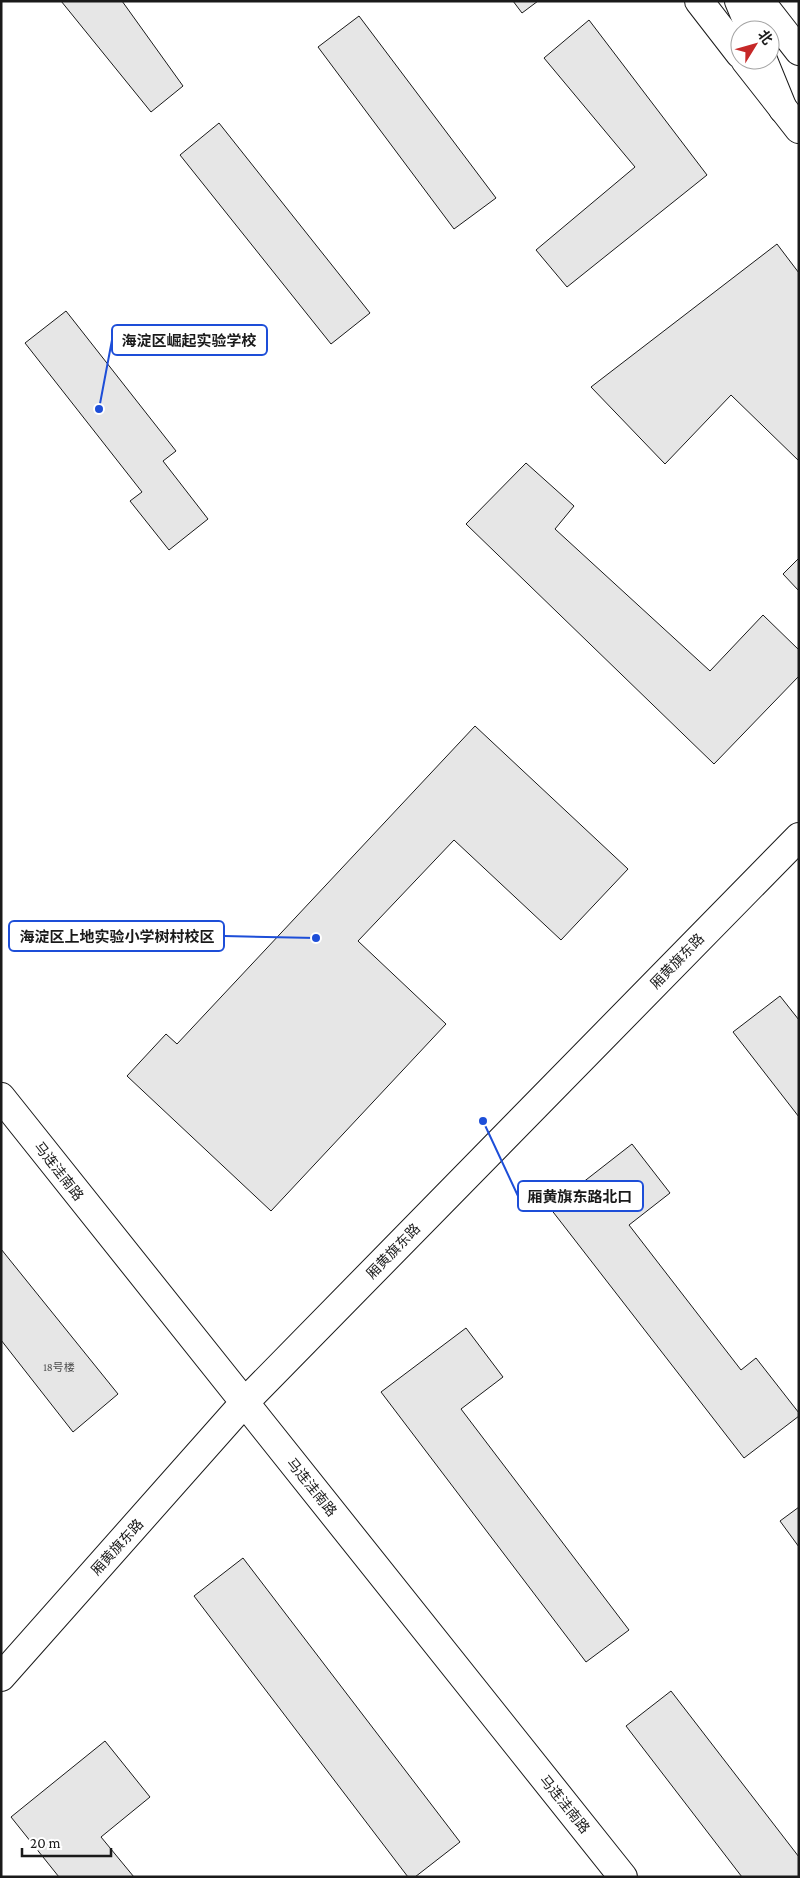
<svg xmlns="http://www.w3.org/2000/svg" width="800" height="1878" font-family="'Crimson Pro','Noto Sans SC',serif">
<rect width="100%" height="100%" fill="#fff"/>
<!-- building -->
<path fill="#e6e6e6" stroke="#1a1a1a" d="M61,1H122L183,86L151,112Z
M513,1H538L522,13Z
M359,16L496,198L454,229L318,47Z
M589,20L707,175L567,287L536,250L635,167L544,58Z
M219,123L370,313L331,344L180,155Z
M777,244L799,273V461L731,395L665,464L591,387Z
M66,311L176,451L163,461L208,519L169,550L130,501L142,492L25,343Z
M526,463L574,506L555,529L710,671L763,615L799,650V676L714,764L466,524Z
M799,558V591L783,574Z
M475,726L628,869L561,940L454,840L358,941L446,1024L271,1211L127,1076L166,1034L177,1044Z
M780,996L799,1020V1117L733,1032Z
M632,1144L670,1193L629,1225L741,1370L756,1358L799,1413V1416L744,1458L550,1208Z
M1,1249L118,1394L73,1432L1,1340Z
M466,1328L503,1377L461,1409L629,1630L586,1662L381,1392Z
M799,1507V1547L780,1521Z
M243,1558L460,1842L415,1877H408L194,1596Z
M671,1691L799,1857V1877H742L626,1726Z
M105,1741L150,1797L101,1837L134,1877H59L11,1817Z"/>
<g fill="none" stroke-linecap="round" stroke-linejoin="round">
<!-- minor casing -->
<g stroke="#1a1a1a" stroke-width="30">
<path id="minor" d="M699,1L740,54
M745,60L799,129
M1,1097L623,1877
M1,1677L244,1403L799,837"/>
</g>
<!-- major casing -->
<g stroke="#1a1a1a" stroke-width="30">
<path id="major" d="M739,1L751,30
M760,1L799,51
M763,60L783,109"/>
</g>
<!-- minor -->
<use href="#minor" stroke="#fff" stroke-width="28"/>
<!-- major -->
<use href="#major" stroke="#fff" stroke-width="28"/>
</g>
<g text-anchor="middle" stroke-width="4" stroke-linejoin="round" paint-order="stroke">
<!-- number labels -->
<g font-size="11" fill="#4d4d4d">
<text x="59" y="1371">18号楼</text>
</g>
<!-- street labels -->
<g font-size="14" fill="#1a1a1a" stroke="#fff">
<text transform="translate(677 961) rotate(-46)" y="5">厢黄旗东路</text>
<text transform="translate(59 1171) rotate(52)" y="5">马连洼南路</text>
<text transform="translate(393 1251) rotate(-46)" y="5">厢黄旗东路</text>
<text transform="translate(312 1487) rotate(51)" y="5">马连洼南路</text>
<text transform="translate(117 1547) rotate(-48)" y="5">厢黄旗东路</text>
<text transform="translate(565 1804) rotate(51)" y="5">马连洼南路</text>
</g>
</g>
<!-- callouts -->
<path fill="none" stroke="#1d4ed8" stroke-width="2" d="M99 409L112 340M316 938L224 936M483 1121L518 1196"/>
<g fill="#1d4ed8" stroke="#fff" stroke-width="2">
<circle cx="99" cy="409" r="5"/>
<circle cx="316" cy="938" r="5"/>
<circle cx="483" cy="1121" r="5"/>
</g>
<g fill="#fff" stroke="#1d4ed8" stroke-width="2">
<rect x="112" y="325" width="155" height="30" rx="5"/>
<rect x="9" y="921" width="215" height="30" rx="5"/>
<rect x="518" y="1181" width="125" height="30" rx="5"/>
</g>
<g font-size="15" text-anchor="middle" font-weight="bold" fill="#1a1a1a">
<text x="189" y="346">海淀区崛起实验学校</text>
<text x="117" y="942">海淀区上地实验小学树村校区</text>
<text x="580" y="1202">厢黄旗东路北口</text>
</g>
<!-- border -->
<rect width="800" height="1878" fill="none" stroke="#1a1a1a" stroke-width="5"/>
<!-- north arrow -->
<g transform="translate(755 45) rotate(53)"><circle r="24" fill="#ffffff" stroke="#a3a3a3"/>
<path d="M0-4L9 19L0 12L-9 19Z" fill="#c62828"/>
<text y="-8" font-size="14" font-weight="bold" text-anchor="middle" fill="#1a1a1a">北</text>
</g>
<!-- scale -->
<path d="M22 1848v8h89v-8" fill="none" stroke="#1a1a1a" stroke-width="2.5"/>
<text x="30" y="1848" font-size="15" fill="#1a1a1a" stroke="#ffffff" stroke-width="4" paint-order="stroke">20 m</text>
</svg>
